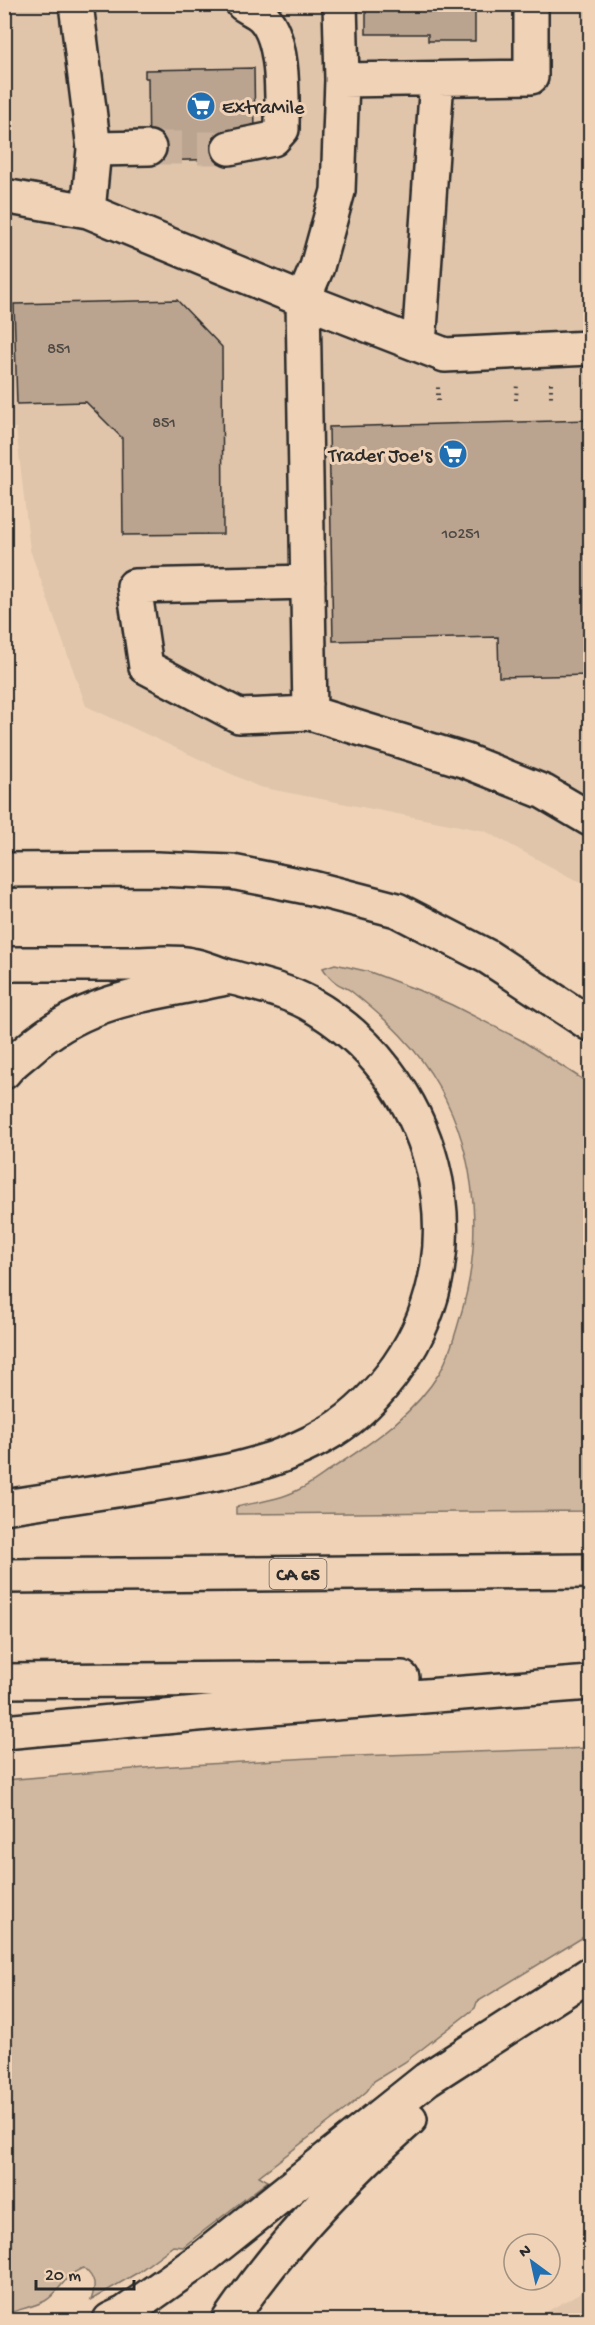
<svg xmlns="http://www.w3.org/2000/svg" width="595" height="2325" font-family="'Gochi Hand',sans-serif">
<rect width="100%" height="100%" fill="#f0d3b7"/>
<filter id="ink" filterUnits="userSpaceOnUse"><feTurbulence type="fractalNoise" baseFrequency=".0167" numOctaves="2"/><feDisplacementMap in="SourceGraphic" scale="12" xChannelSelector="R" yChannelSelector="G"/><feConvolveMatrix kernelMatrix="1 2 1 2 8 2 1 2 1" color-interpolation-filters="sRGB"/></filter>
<g filter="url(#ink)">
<!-- built -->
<path fill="#e0c5ab" d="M5,5H590V888L485,831L259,787L86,706L30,550L16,428H5Z
M590,2287V2320H532Z"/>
<!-- green -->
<path fill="#d0b8a0" stroke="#7e7266" stroke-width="1.5" d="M335,964L370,972L418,990L452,1005L521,1040L590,1084V1511L236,1514V1507C257,1502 279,1500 298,1490C312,1484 323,1474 336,1466C376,1440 415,1413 440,1372C449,1356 454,1339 459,1321C483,1245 479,1158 439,1087C417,1047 386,1019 351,991C346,987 340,986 335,982C330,979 326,973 323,968Z
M590,1748V1933L477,2002L475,2008L405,2062L374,2081L367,2091L346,2109L259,2176L268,2181L183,2247L173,2246L137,2273L91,2300C96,2286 96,2279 84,2268C64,2274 60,2293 45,2301C33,2307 17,2310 5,2314V1780L157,1767L328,1757Z"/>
<!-- building -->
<path fill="#baa490" stroke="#2b2b2b" stroke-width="1.5" d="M366,4H475V41H428V34H366Z
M254,68L255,134L229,159L149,161L148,78H145V70Z
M177,300L222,347L223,534L123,535L122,438L86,402L17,404L14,304Z
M590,420V675L499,677L498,637L333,641L329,427Z"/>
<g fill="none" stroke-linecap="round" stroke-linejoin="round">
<!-- minor-tunnel -->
<path stroke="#c9b19b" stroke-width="33" stroke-dasharray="33 16" stroke-linecap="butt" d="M149,148H229"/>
<!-- minor casing -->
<g stroke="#2b2b2b" stroke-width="38">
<path id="minor" d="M76,4L94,149L88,211
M340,4L342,80L338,191L317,267L303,300L310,713L466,761L544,792L590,819
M342,80L531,77V4
M229,148L273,139L282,129C282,99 285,40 263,17C258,12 249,8 243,4
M94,149L149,148
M4,196L88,211L303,300L445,355L590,348
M419,345L437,79
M308,582L134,586L146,667L239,716L310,713"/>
</g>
<!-- highway casing -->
<g stroke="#2b2b2b" stroke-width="38">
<path id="highway" d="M4,870L156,869L232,872L312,888L397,910L488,957L590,1024
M4,964C47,964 90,964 133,964C152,964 173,961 191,965C205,967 217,974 230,977C256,984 284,990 308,1003C434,1073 483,1244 398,1366C381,1390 358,1415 332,1431C276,1466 213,1475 149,1485C101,1492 53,1500 4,1507
M4,1072C11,1063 20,1057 28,1050C90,995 154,995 230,977
M4,1576L590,1571
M4,1681L402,1678
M4,1732L208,1713L590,1683
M110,2320L125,2313L204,2257L427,2079L590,1974
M229,2320C280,2246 342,2179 410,2119"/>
</g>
<!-- path -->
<path stroke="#2b2b2b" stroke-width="4" stroke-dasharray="1.5 4.5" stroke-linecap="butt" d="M551,383V401
M516,400L517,383
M438,401V387
M588,402V382"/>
<!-- minor -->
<use href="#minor" stroke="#f0d3b7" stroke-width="33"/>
<!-- highway -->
<use href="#highway" stroke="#f0d3b7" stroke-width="33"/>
</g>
</g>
<!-- icons -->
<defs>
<g id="supermarket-disc" transform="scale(1.5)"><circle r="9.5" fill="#1f6fb2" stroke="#f0d3b7"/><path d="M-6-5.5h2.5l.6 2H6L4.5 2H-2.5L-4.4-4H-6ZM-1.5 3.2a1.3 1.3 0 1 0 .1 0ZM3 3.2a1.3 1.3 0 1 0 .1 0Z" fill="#fff"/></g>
</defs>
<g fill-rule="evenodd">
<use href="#supermarket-disc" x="201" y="106"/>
<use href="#supermarket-disc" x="453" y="454"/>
</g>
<g text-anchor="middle" stroke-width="6" stroke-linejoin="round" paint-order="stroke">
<!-- number labels -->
<g font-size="16" fill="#4f4944">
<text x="59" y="353">851</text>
<text x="164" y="427">851</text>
<text x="461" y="538">10251</text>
</g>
<!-- shield labels -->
<rect fill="#f0d3b7" stroke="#665d55" stroke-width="1.5" x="269.5" y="1559" width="57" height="30" rx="4.5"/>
<g font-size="18" font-weight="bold" fill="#2b2b2b">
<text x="298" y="1580">CA 65</text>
</g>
<!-- poi labels -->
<g font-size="20" fill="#2b2b2b" stroke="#f0d3b7" text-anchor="start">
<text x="222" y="113">ExtraMile</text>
<text x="432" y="461" text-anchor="end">Trader Joe's</text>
</g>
</g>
<!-- margin -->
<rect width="595" height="2325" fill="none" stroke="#f0d3b7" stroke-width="24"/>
<rect x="12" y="12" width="571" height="2301" fill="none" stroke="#2b2b2b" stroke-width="2" filter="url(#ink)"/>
<!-- north arrow -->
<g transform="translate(532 2262) rotate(327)"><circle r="28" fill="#f0d3b7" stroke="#a1907f" stroke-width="1.5"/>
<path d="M0-4.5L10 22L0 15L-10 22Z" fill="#1f6fb2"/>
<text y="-9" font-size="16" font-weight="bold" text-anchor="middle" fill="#2b2b2b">N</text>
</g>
<!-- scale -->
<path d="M36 2280v9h98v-9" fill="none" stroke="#2b2b2b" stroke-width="3"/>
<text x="45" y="2280" font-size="18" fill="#2b2b2b" stroke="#f0d3b7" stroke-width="4.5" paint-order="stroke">20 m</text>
</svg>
